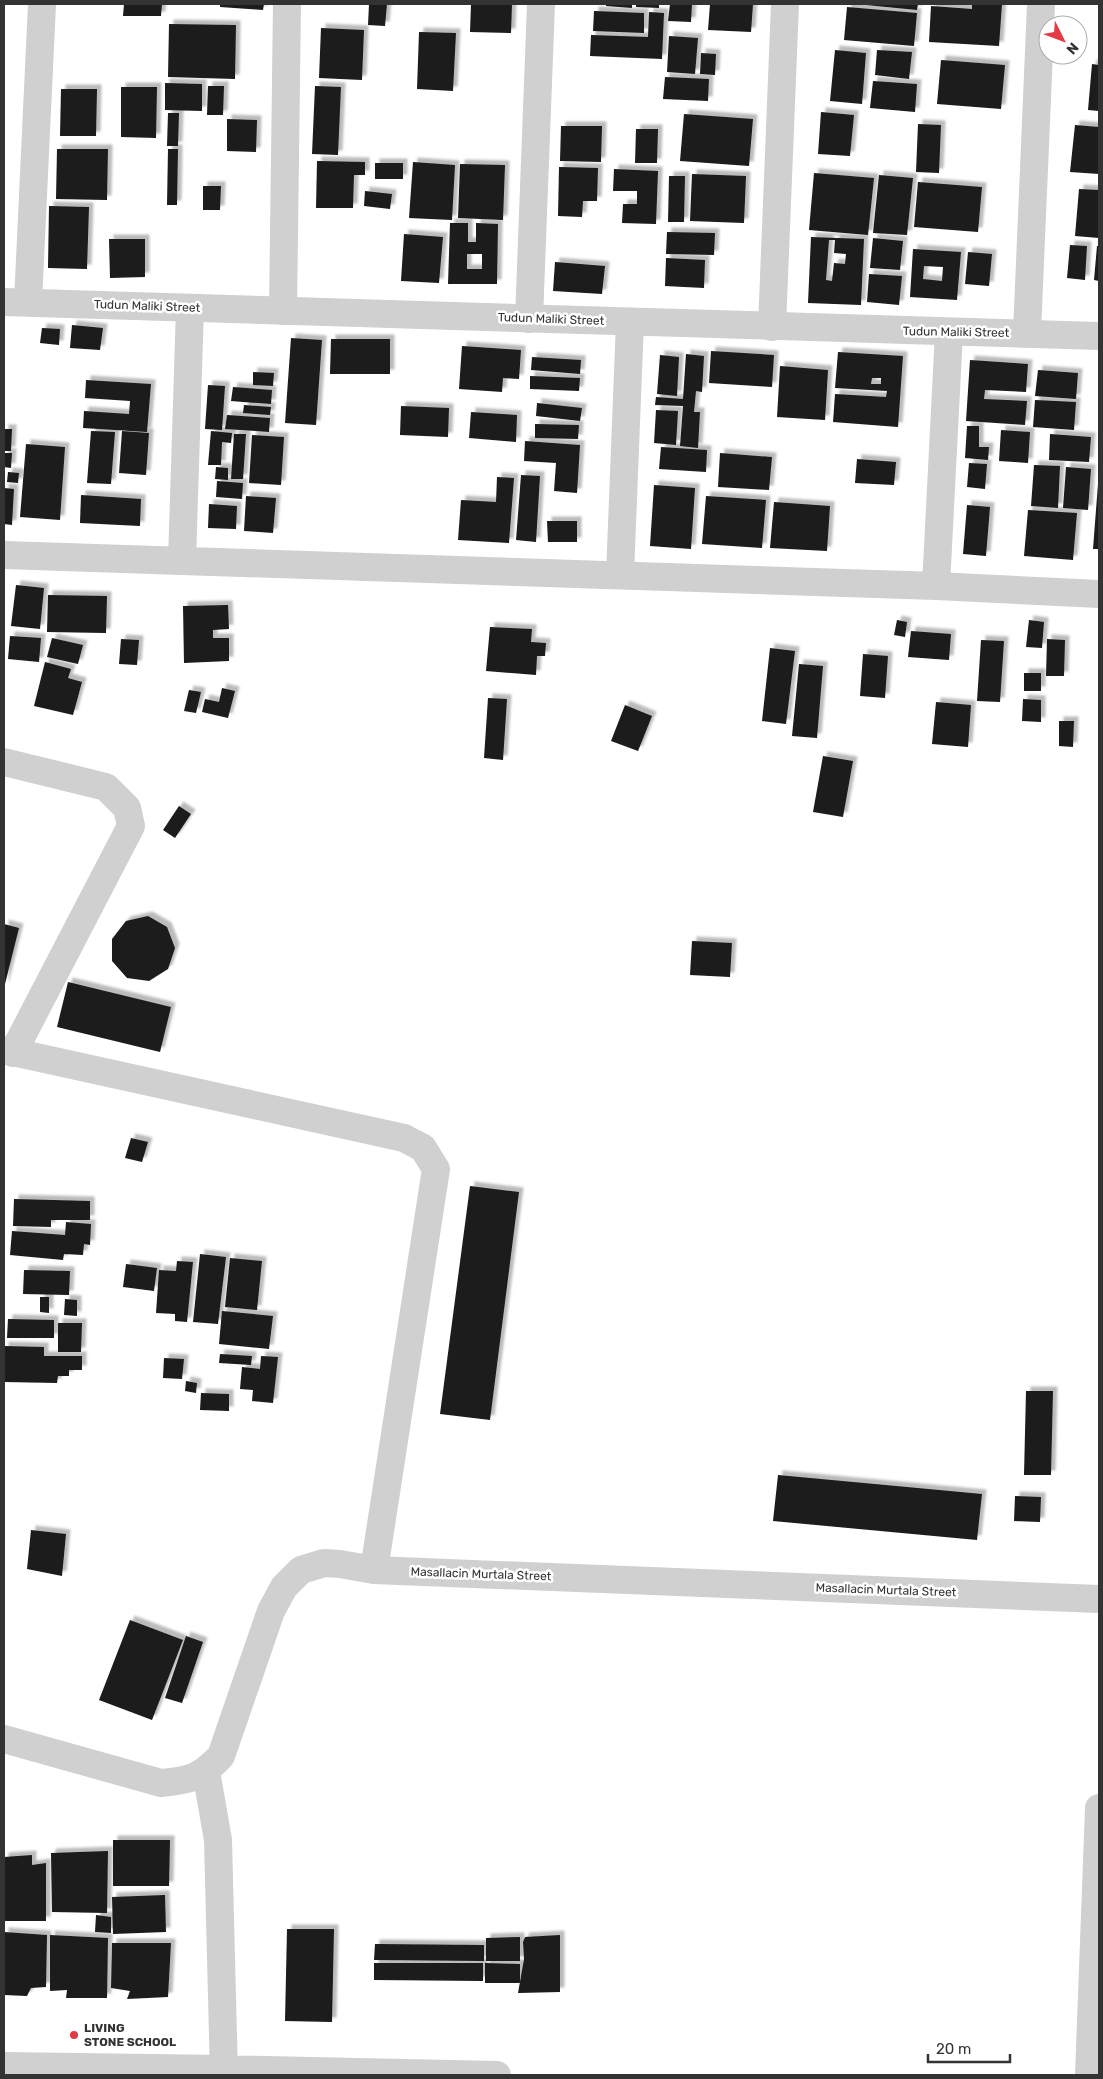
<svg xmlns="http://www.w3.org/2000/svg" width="1103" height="2079" font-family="Rubik,sans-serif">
<defs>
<filter id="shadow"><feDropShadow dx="4.5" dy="-4.5" stdDeviation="1" flood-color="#0004"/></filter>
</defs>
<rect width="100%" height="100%" fill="#fff"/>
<!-- building -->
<path fill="#1a1a1a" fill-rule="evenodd" filter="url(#shadow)" d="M124,4H162L161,16H123Z
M220,4H264L263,10L220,7Z
M369,4H387L385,26L368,25Z
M471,4H512L511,33L470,32Z
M606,4H632V8L606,6Z
M636,4H659V8L636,7Z
M670,4H692L691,22L668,21Z
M710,4H753L751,32L708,30Z
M856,4H918L917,10Z
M972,4H1002L999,46L929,42L931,6L972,9Z
M847,7L917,13L914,46L844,40Z
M594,11L644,13V33L593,31Z
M649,12L664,13L662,59L590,56L591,35L648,37Z
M169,24L236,25L235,79L168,77Z
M321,28L364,30L362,80L319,78Z
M419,32L456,33L453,91L417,89Z
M669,36L698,38L695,74L667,72Z
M835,50L866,53L862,104L830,101Z
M877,50L912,52L909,79L875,75Z
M701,53L716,54L715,75L700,74Z
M941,60L1005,65L1001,109L937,104Z
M1092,64L1099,65V111L1088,110Z
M665,77L709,79L708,101L663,99Z
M873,81L917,84L915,112L870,108Z
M165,83L202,84V111L165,110Z
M208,86H224L223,115H207Z
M315,86L341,87L338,155L312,154Z
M121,87H157L156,138L121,137Z
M61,89H97L96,136H60Z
M821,112L854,115L850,156L818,154Z
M168,113H179L178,146H167Z
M684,114L753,119L749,166L680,161Z
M227,119L257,120L256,152L227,151Z
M918,124L941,125L939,173L916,172Z
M1075,125L1099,127V174L1070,172Z
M561,126H602L601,162L560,161Z
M636,129H658L657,163H635Z
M57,149H108L107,200L56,199Z
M168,149H178L177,205H167Z
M317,161L365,162V175H354L353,208H316Z
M413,162L455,165L452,220L409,218Z
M375,163H403V179H375Z
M460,164L505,165L503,220L458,218Z
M559,167L598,168L597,201H583L582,217L558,216Z
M614,169L658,171L656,224L622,223L623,204H637V191H613Z
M814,173L874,178L868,235L809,230Z
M692,174L746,176L744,223L690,221Z
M879,175L913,178L907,235L873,233Z
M669,176H685L684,222H668Z
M918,182L982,187L978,232L914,227Z
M203,186H221L220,210H203Z
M1079,189L1099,190V238L1075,236Z
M365,191L392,194L390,209L364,206Z
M49,206L89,207L87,269L48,268Z
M450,223H468V242H476V223L498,224L497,284H448ZM467,254H482V269H467Z
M667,232L715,233L714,255L666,254Z
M404,234L443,237L439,283L401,281Z
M811,237L864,239L861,305L808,303ZM829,240H835L834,253L846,254L845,264L834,263L832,281L826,280Z
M873,238L903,241L900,270L870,268Z
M109,239H145V277L110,278Z
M1070,245L1087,246L1085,280L1067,278Z
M1097,246H1099V281L1094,280Z
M913,249L961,252L957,300L910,297ZM924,266L943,267L942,281L923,279Z
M968,252L992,254L989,286L965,284Z
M666,258L705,260L704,288L665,286Z
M555,262L605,266L602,294L553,291Z
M869,274L902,276L899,305L867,302Z
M72,325L103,328L100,350L70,348Z
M42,328L60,329L59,345L40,343Z
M291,338L322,340L316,425L285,423Z
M331,339H390V374H330Z
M462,346L521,350L519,379L503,378L502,392L459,389Z
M711,351L774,355L772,387L709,383Z
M838,352L903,356L898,427L833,422L835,394L886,397L887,391L835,388ZM872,378H881V384H871Z
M686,354L704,356L702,392L696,391L694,412H700L698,448L680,446L683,406L655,405L656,397L683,399Z
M660,355L679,357L677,396L657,394Z
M532,357L581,360L580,374L531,370Z
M970,360L1028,364L1026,392L985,390L984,399L1027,401L1025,425L966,421Z
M780,366L828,370L825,420L777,417Z
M1038,370L1078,373L1076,399L1035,396Z
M253,372L274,373L273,386L253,385Z
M530,376L580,378L579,391L530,389Z
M86,380L151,384L147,432L83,428L84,411L129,414L130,401L85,398Z
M208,385L225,386L222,430L205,429Z
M233,387L272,390L271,404L231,401Z
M1035,400L1076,402L1074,430L1033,427Z
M537,403L582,408L580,421L536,416Z
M244,405L271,407L270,415L243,413Z
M401,406L449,408L448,437L400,435Z
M656,410L678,411L676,445L654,443Z
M471,412L517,415L516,442L469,438Z
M227,415L270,418L269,432L225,429Z
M535,424L579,425L578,439L535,438Z
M967,426H979V447H989L988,460L965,458Z
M4,429H12L11,451H4Z
M1001,430L1030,432L1028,463L999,461Z
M91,431L115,432L111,484L87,483Z
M122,431L149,433L146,475L119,473Z
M211,431L232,433L231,443L222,442L221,465H208Z
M234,434H246L243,479H231Z
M1050,434L1091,437L1089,462L1049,460Z
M252,435L284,437L281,485L249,483Z
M525,441L580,445L577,493L554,491L556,463L524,461Z
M26,444L65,447L60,520L20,517Z
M661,447L707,450L706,472L659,469Z
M4,453H12L11,468L4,467Z
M720,453L772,457L769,490L718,487Z
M857,459L896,462L894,485L855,483Z
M969,463L987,464L985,489L967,487Z
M1034,465L1060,466L1058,508L1031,506Z
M216,467L228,468V480L215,479Z
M1066,467L1091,469L1088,510L1063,508Z
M8,472L19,473L18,483L7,482Z
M521,475L540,476L536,542L516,540Z
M497,477L514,478L509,543L458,540L461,500L496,502Z
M217,481L243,483L242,499L216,497Z
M1098,484H1099V549H1093Z
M654,485L695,488L691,549L650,546Z
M4,488L14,489L12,525L4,524Z
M81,495L141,499L140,526L80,523Z
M246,496L276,498L273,533L244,531Z
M706,496L766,500L762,548L702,544Z
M774,502L830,506L827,551L770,548Z
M209,504L237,506L236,529L208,528Z
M967,505L990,507L986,556L963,554Z
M1028,510L1077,513L1073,560L1024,556Z
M547,521H577V542H548Z
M16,585L44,588L40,629L11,626Z
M48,595L107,596L106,633L47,632Z
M228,605L229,629L213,630V638H229V661L184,663L183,606Z
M897,620L907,622L905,637L894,635Z
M1029,620L1044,622L1042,648L1026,647Z
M490,627L532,629L531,642L546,643L545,656H537L536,675L486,671Z
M911,631L951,634L949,660L908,657Z
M10,636L41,638L39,662L8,659Z
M52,638L83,645L78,664L47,657Z
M121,639L139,640L137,665L119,664Z
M1047,639L1065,640L1064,676H1046Z
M981,640L1004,641L1000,702L977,701Z
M770,648L795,651L786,724L762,721Z
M863,654L888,656L885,698L860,696Z
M45,662L71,669L68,678L82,682L73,715L34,706Z
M799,664L823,666L817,738L792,736Z
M1024,673H1041V691H1024Z
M222,688L235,691L228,718L202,712L205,699L219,702Z
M189,690L201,692L196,713L184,711Z
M488,698L507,699L503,760L484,758Z
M1023,699L1041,700V722L1022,721Z
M936,702L971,705L968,747L932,744Z
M625,705L652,716L638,751L611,741Z
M1059,721H1074L1073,747L1059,746Z
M823,756L853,761L843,817L813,812Z
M179,806L191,814L175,838L163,830Z
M148,916L167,927L175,948L168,969L149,981L127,978L112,961V939L126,921Z
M4,924L19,928L4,988Z
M692,941L732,943L730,977L690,975Z
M68,982L171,1007L160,1052L57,1027Z
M131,1138L148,1142L142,1162L125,1158Z
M470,1186L519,1192L490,1420L440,1414Z
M14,1199L90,1201V1220H51V1227L13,1226Z
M66,1222L91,1224L90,1245L84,1244L83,1255L64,1254L63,1260L10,1255L12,1231L65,1235Z
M200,1254L226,1257L218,1324L193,1322Z
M230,1258L262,1261L257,1310L225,1307Z
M177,1261L193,1262L187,1322L175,1321V1314L156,1313L159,1270L176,1271Z
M126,1264L157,1268L154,1291L123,1287Z
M24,1270L70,1271L69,1295L23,1294Z
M40,1297H49V1313L40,1312Z
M65,1299L77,1300V1316L64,1315Z
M222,1311L273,1316L269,1349L219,1344Z
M8,1319L54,1320V1338H7Z
M58,1323H82L81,1352H58Z
M4,1346L44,1347V1356H82V1370H69V1376H58L57,1383L4,1382Z
M220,1354L252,1356L251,1365L219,1363Z
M261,1356L278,1357L273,1403L252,1401L253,1390L240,1389L242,1367L260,1369Z
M164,1358L184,1359L182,1379L163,1378Z
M186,1381L197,1383L196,1393L185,1391Z
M1026,1391H1053L1051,1475H1024Z
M201,1393L229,1394V1411L200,1410Z
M778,1475L982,1494L977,1540L773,1521Z
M1015,1496L1041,1497L1040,1522L1014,1521Z
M31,1530L66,1534L62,1576L27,1569Z
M130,1620L183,1640L152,1720L99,1700Z
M186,1636L203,1642L182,1703L165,1698Z
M113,1840H170L169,1886H113Z
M108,1851L107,1913L52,1912L51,1853Z
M32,1855V1865L46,1863V1921H4V1857Z
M165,1895L166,1932L113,1934L112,1897Z
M96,1915L111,1917V1933L95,1932Z
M287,1929H334L332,2022L285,2021Z
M4,1932L47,1935L46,1987L31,1988L27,1996L4,1995Z
M50,1935L108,1938L107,1998H66L67,1990L50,1991Z
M560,1935V1992L518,1993L524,1959L523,1942L525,1937Z
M520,1937V1961H486V1938Z
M112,1943H171L168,1997L127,1999L130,1991L111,1988Z
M375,1944L484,1945V1961L374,1960Z
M374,1963H483V1981L374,1980Z
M485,1963L520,1964V1983H485Z"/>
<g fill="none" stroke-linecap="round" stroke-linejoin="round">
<!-- minor -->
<path stroke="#d0d0d0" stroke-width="28" d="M28,302L42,4
M283,311L287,4
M529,319L541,4
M772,327L785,4
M1027,333L1041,4
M4,555L936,586L1099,594
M182,561L190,308
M620,575L630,322
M936,586L949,332
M4,762L106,787L127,808L131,826L13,1053
M206,1771L218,1840L224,2075
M4,2066L224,2069L497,2075
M1089,2075L1099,1808"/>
<!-- tertiary -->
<path stroke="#d0d0d0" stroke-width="28" d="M4,302L1099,336
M4,1050L404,1138L423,1148L436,1169L374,1570
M4,1739L161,1783C191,1780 200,1778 221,1756L271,1611L284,1587L301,1570L324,1563L340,1564L374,1570L1099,1599"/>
</g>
<!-- markers -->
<circle fill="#e63946" stroke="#fff" stroke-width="2" cx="74" cy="2035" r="5"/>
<g text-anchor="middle" stroke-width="5" stroke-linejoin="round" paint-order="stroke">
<!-- street labels -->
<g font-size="12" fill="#333" stroke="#fff">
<text transform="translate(147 306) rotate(2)" y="4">Tudun Maliki Street</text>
<text transform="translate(551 319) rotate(2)" y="4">Tudun Maliki Street</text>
<text transform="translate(956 332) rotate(1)" y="4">Tudun Maliki Street</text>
<text transform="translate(481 1574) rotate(2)" y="4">Masallacin Murtala Street</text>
<text transform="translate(886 1590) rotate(2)" y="4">Masallacin Murtala Street</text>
</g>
<!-- poi labels -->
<g font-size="12" font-weight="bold" fill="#333" stroke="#fff" text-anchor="start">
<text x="84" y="2032">LIVING<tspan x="84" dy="14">STONE SCHOOL</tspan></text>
</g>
</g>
<!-- border -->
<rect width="1103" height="2079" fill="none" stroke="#333333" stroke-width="10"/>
<!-- north arrow -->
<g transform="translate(1063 40) rotate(132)"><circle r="24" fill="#ffffff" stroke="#adadad"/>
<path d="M0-4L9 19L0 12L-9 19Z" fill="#e63946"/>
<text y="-8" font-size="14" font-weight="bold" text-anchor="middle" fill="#333333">N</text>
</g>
<!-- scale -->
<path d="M928 2054v8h82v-8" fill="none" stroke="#333333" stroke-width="2.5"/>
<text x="936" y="2054" font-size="15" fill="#333333" stroke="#ffffff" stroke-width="4" paint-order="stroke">20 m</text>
</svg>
